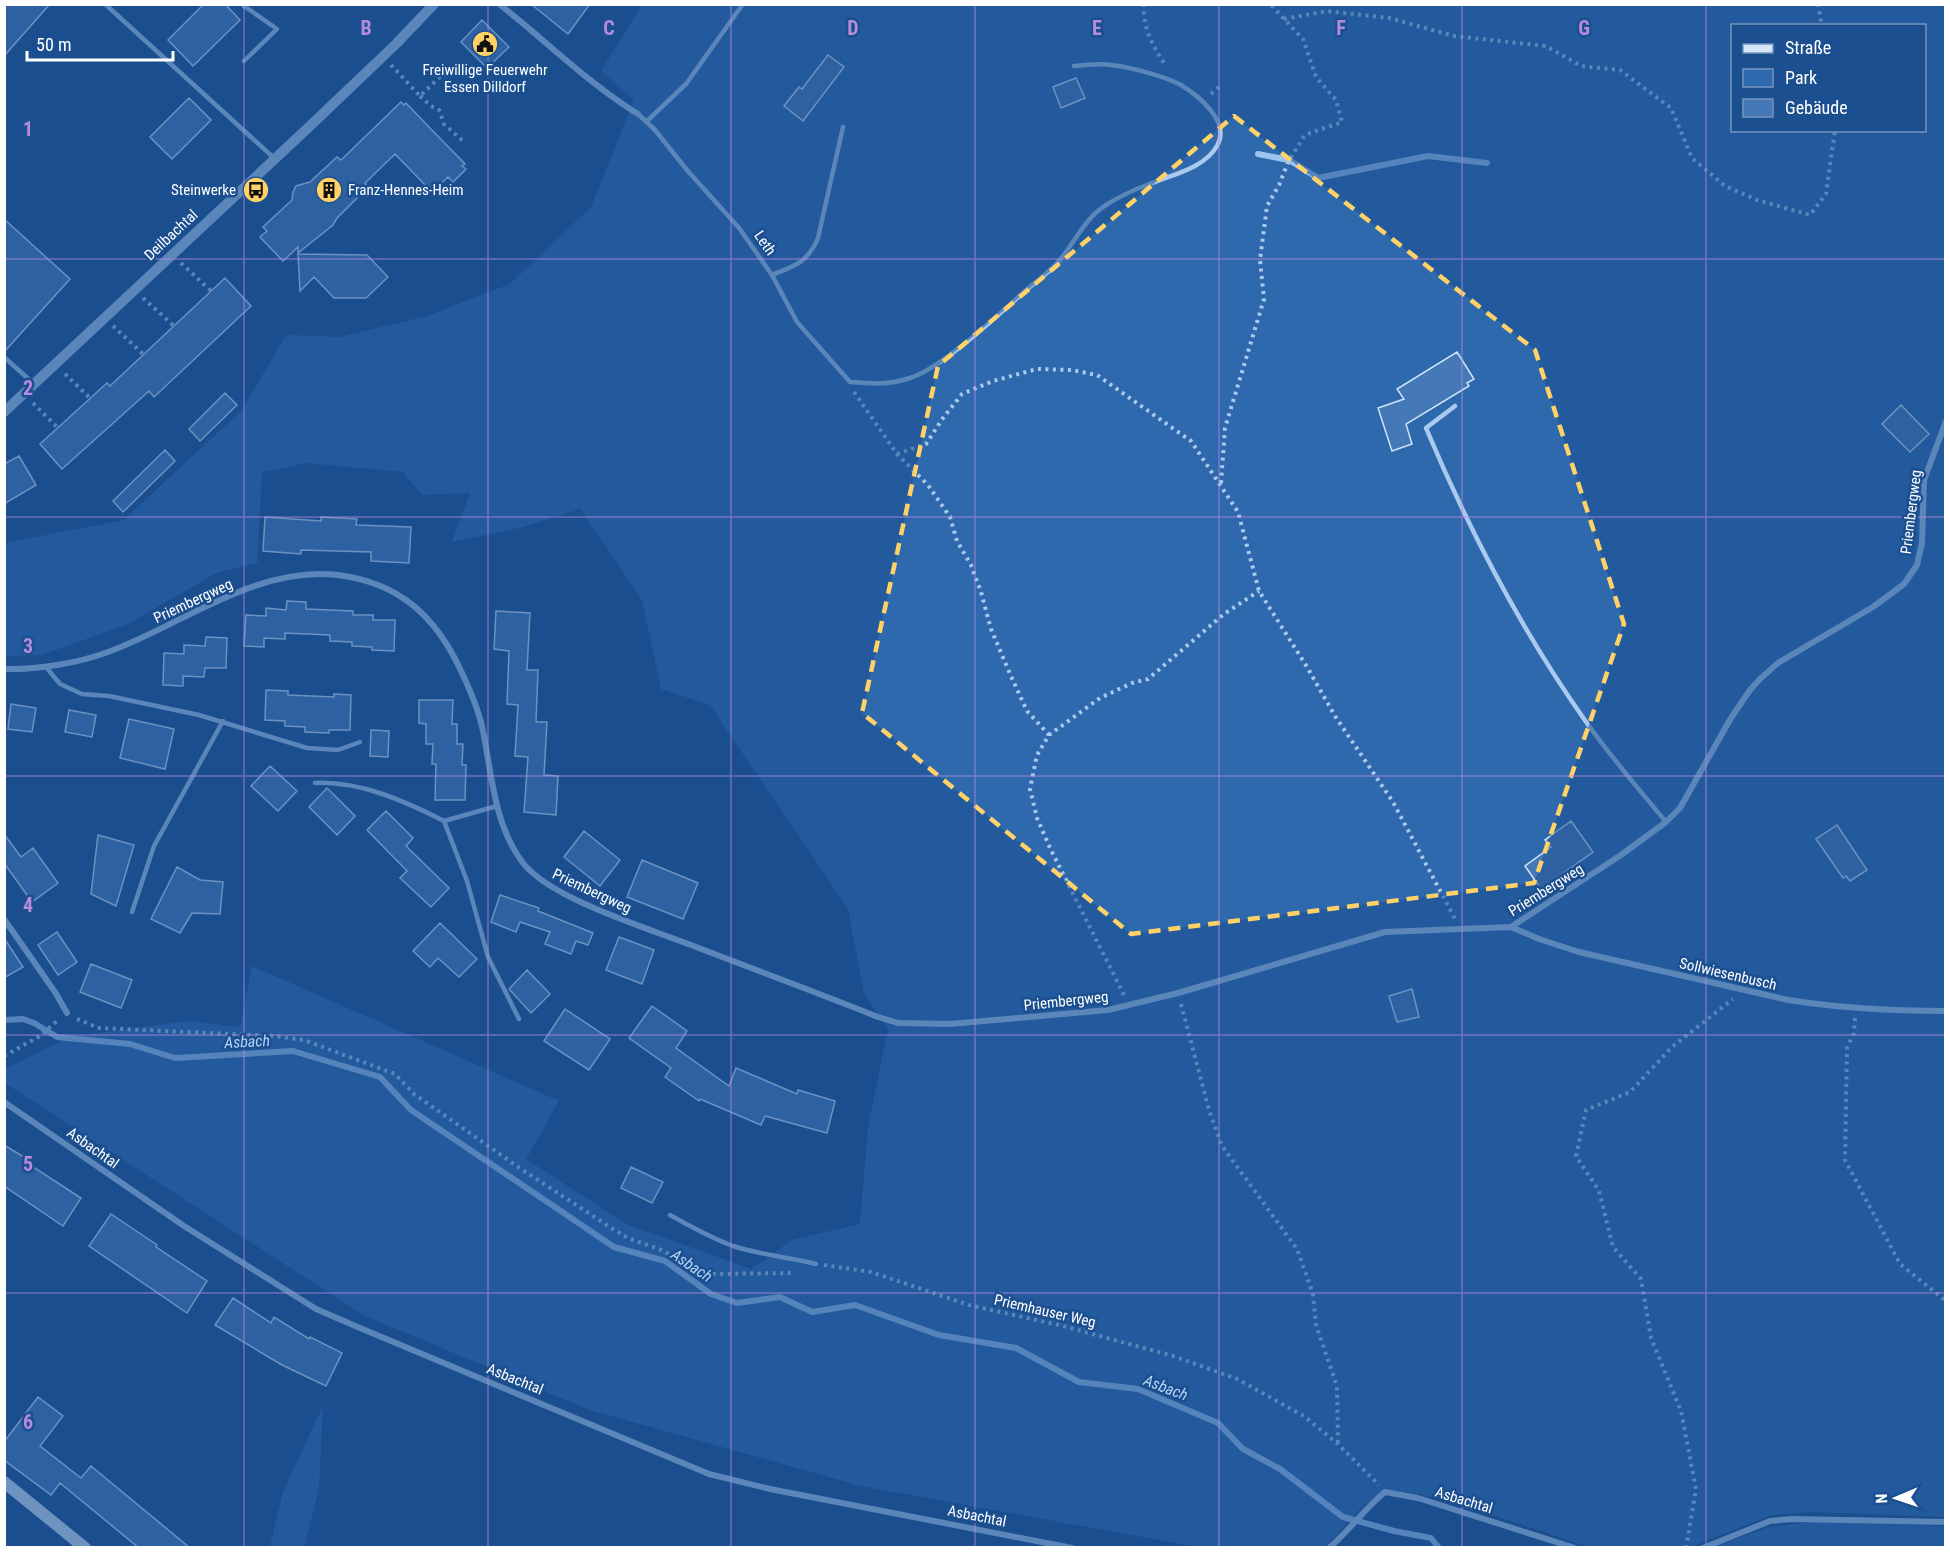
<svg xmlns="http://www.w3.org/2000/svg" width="1950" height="1552" font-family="'Roboto Condensed',sans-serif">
<rect width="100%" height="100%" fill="#1b4f8f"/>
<!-- green -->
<path fill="#2e69ad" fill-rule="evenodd" d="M642,5H1945V1517L1811,1512L1772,1515L1690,1547L1595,1548L1573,1542L1461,1504L1419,1494L1386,1489L1364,1505L1325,1547H1198L861,1486L590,1410L363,1315L5,1083V1069L69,1037L189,1021L240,1027L252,966L559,1101L526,1159L626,1224L751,1269L792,1240L860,1224L868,1127L888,1029L864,993L848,909L710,705L661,689L642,600L580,509L523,527L452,542L470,493L422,495L403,472L307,463L262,472L257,563L218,572L126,625L41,655L5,656V543L124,520L242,410L286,335L340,337L427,316L510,284L591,207L634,100L601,71ZM1732,26H1924V130H1732Z
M323,1406L319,1488L304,1547H270L283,1492Z
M1815,1522L1945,1526V1547L1711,1548L1769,1527Z"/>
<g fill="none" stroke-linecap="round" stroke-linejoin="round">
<!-- stream -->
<path stroke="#9cc4f0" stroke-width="6" d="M1258,154L1289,160L1318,178L1428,156L1487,163
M4,1020L23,1019L34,1023L57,1037L130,1044L175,1058L293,1051L380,1077L411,1110L614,1247L665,1261L711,1294L737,1303L780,1297L812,1312L855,1305L939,1335L1016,1348L1079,1382L1138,1389L1218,1423L1243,1449L1280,1469L1343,1517L1394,1531L1431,1538L1439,1548"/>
</g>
<!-- building -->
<path fill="#4478b7" stroke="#cfe3fa" stroke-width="1.5" d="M4,4H50L4,56Z
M204,4H225L240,20L193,66L168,40Z
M531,4H590L568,34Z
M482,20L509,47L487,68L461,42Z
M828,55L844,67L803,121L784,106L799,87L802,89Z
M1076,78L1085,98L1061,108L1053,87Z
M189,98L211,120L172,159L150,137Z
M401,102L404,105L406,103L427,125L465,164L462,166L466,169L453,182L448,177L432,192L395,154L365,183L368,187L337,218L333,225L298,253V247L283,261L260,237L267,231L263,227L292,200L293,192L296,186L310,182L337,157L341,160Z
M4,219L70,279L4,352Z
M298,254L367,255L388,277L366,298H334L314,277L300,291Z
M225,278L251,306L154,397L149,391L62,469L40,444L107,383L110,386Z
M1457,352L1474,379L1467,383L1469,386L1406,424L1412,444L1392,451L1378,408L1404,399L1397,389Z
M225,393L237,405L200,441L189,429Z
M1901,405L1929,434L1910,452L1882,424Z
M165,450L175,461L123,512L113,501Z
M19,456L36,485L4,504V464Z
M265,517L321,521V517L357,519L356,525L411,527L409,563L371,561V552L301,550V554L263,551Z
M287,601L306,602V609L353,611V615H373V620H395L394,651L372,650V647L352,646V642L330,641V635L285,633V639L264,638V647L244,646L246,615L266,616V608L286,610Z
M496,611L530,613L527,670H538L536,722H547L544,775L558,776L556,815L524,812L528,757L515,756L518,705L507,704L509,651L494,649Z
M206,637L227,638L226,668H205L204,677L183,676V686L163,685L164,653L184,654V645L205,646Z
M266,690L288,691V695L334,697V694L351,695L350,730H329V733L305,732V727L285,726V721L265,720Z
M419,700H453L452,724H457V744H463L462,765H466L465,800H435L436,764H432L433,744H426V724L419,723Z
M11,704L36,708L32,732L8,729Z
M69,710L96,715L92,737L65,732Z
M129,719L174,729L165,769L120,758Z
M371,730L389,731L388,757L370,756Z
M270,766L297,791L278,811L251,786Z
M327,788L355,816L337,835L309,807Z
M386,811L413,838L406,846L449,888L431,907L400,878L407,871L367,830Z
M1571,821L1593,852L1541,889L1525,866L1551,847L1545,840Z
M1837,825L1867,870L1850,881L1846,876L1843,878L1816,839Z
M584,831L620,860L600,886L564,857Z
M4,834L21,857L33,848L58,883L32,902L4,863Z
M98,835L134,845L116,906L91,894Z
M642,860L698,883L683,919L627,897Z
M177,867L200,880L223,882L220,914L192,913L180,933L151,919Z
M500,895L539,908L538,911L593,933L588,945L576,941L571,954L545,944L550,932L520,922L516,932L491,922Z
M440,923L477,959L459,977L438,958L430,967L413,951Z
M57,932L77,962L58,975L38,945Z
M619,937L654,950L642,984L606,970Z
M4,938L23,967L4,978Z
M91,964L132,980L121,1008L80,992Z
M527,970L550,994L531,1013L509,989Z
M1412,989L1419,1017L1397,1022L1389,996Z
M652,1006L687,1031L676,1048L729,1086L736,1068L797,1094L798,1090L835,1101L827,1133L765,1116L761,1125L700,1099L699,1101L665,1077L671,1068L629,1038Z
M565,1009L610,1039L589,1070L544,1041Z
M4,1145L29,1160L27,1163L81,1198L63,1226L4,1186Z
M631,1167L663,1182L652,1203L621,1188Z
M111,1214L157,1245L156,1247L207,1281L187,1313L89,1246Z
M233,1298L271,1323L274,1317L309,1339L310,1337L342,1353L326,1386L282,1365L215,1325Z
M38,1397L63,1416L40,1446L81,1478L91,1466L190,1548H139L60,1483L51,1495L4,1460V1442Z"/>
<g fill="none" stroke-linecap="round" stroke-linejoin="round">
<!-- path -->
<path stroke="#a9c9ee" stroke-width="4" stroke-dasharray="3 4.5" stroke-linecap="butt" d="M1144,4C1142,28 1154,48 1166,66
M1818,4L1822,26
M1284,19L1327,11L1389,18L1454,36L1546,46L1581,66L1620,70L1671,108L1692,158L1725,186L1757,200L1810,215L1826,194L1835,130
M391,65L420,96L446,71
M1211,94L1219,87
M420,96L431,106L439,110L444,124L464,142
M181,263L211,291
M143,298L174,326
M113,326L143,354
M65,374L90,398
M854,392L897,454L928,485L950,517L957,541L971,565L981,592L991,629L1010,674L1027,711L1049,735
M33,403L58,428
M897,454L926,444L943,418L962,394L993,381L1037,369L1071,370L1097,375L1191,441L1238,512L1259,591L1307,667L1335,716L1393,802L1455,919
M1221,483L1225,428L1264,299L1260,260L1267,206L1279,185L1289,160L1305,135L1342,122L1336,100L1316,77L1303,39L1270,4
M1124,995L1050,848L1037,818L1030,789L1037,755L1049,735L1100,698L1132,683L1148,679L1224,614L1259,591
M1181,1004L1209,1110L1222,1146L1297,1249L1313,1294L1316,1325L1337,1386L1338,1443
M1855,1018L1854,1033L1847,1048L1845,1160L1900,1264L1946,1301
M77,1019L99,1028L275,1036L304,1040L395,1074L414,1094L521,1169L613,1229L628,1238L664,1251L691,1268L706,1274L795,1273
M4,1056L40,1036L58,1020
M824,1265L871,1272L969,1305L1063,1326L1173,1356L1237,1379L1304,1416L1338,1444L1379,1485
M1686,1548L1696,1489L1681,1411L1651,1338L1641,1279L1613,1247L1599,1191L1576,1156L1586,1110L1630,1092L1672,1047L1733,999"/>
<!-- service -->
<path stroke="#a9c9ee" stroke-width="4.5" d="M105,4L274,158
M244,61L277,29L244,6L245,4
M638,114L655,130L687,170L739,228L772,275L797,322L850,382C875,384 890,385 913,377C945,365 998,315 1025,291C1036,281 1050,272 1059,261C1075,242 1085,218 1106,205C1119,197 1133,190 1147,185C1170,175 1204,169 1217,146C1231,122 1199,96 1181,85C1164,76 1130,67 1111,65C1098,63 1087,65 1074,66
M647,121L686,84L743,4
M772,275C795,266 808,262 818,238L843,127
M4,357L33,383
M1455,406L1426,428C1469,530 1520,628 1584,719C1609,755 1638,788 1666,822
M46,667L60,684L82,694L109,696L199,715L307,748L338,750L360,742
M315,783C360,781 405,801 444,821L467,881L488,957L519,1019
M444,821L497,806
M132,912L154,846L223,721
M670,1215C690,1226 711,1238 733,1246C760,1255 789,1257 816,1264
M4,1547L5,1548"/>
<!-- minor -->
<path stroke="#a9c9ee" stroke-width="6" d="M499,4C545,40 589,84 638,114
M4,669C36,670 79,663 108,652C182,625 255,566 338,575C401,583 437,618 462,673C471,692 479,711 483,731C492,775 494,825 523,863C551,899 647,928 691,945C753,969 816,992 878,1017L898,1023L950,1024L1108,1010L1178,993L1385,932L1511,927L1621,855L1666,822L1680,808L1731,718L1750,690L1760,679L1778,663L1873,607L1904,584L1917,565L1922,543L1924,480L1946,421
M4,919L55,992L67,1013
M1511,927L1539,939L1579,952L1788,1000C1840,1008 1893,1011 1946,1011
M4,1102L184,1226L316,1309L360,1328L709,1474L770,1489L1072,1548
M1329,1548C1350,1530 1364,1509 1385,1492L1418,1498L1575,1548
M1703,1548L1770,1521L1792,1519L1946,1522"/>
<!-- tertiary -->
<path stroke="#a9c9ee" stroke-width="10" d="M4,412L310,126L396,44L434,4"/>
<!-- secondary -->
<path stroke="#d6e6fa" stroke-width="12" d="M4,1482L85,1548"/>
</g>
<!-- marked area -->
<path d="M0 0H1950V1552H0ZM1234,116L1535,350L1624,624L1534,883L1131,934L862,713L938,366Z" fill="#1b4f8f" fill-opacity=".55" fill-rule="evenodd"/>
<path fill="none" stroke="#ffd166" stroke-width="4.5" stroke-dasharray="12 8" stroke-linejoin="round" d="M1234,116L1535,350L1624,624L1534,883L1131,934L862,713L938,366Z"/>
<!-- grid -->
<path fill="none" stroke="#b68bdc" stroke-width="1.5" stroke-opacity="0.55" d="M244,4V1548M488,4V1548M731,4V1548M975,4V1548M1219,4V1548M1462,4V1548M1706,4V1548M4,259H1946M4,517H1946M4,776H1946M4,1035H1946M4,1293H1946"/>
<!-- icons -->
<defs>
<g id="civic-disc" transform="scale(1.35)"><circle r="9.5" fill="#ffd166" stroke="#1b4f8f"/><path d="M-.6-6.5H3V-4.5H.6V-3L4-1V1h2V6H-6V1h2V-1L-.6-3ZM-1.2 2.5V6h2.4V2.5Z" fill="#111"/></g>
<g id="bus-disc" transform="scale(1.35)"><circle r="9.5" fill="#ffd166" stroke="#1b4f8f"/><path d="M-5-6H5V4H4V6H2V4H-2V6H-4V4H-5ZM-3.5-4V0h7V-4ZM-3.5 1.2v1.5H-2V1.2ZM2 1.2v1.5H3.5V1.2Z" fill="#111"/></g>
<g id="building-disc" transform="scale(1.35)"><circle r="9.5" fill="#ffd166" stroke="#1b4f8f"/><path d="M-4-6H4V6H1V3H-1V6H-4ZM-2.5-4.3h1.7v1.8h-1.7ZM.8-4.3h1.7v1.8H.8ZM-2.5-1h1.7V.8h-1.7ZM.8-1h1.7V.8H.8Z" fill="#111"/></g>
</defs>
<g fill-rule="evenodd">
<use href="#civic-disc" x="485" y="44"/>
<use href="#bus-disc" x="256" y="190"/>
<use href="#building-disc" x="329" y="190"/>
</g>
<g text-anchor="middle" stroke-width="5" stroke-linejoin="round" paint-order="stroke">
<!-- poi labels -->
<g font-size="15" fill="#fff" stroke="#1b4f8f">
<text x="485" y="75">Freiwillige Feuerwehr<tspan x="485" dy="17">Essen Dilldorf</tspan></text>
<text x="236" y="195" text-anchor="end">Steinwerke</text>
<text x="348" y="195" text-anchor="start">Franz-Hennes-Heim</text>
</g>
<!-- street labels -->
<g font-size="15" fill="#fff" stroke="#1b4f8f">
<text transform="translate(171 235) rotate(-43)" y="5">Deilbachtal</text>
<text transform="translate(765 243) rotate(55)" y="5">Leth</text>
<text transform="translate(1911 512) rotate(-83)" y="5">Priembergweg</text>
<text transform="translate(193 601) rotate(-25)" y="5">Priembergweg</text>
<text transform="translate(1546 890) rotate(-32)" y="5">Priembergweg</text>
<text transform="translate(592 891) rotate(25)" y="5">Priembergweg</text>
<text transform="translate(1728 974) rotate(13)" y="5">Sollwiesenbusch</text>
<text transform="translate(1066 1001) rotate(-6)" y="5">Priembergweg</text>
<text transform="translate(93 1148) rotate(35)" y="5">Asbachtal</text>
<text transform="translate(1045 1311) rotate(13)" y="5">Priemhauser Weg</text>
<text transform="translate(515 1379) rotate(22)" y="5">Asbachtal</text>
<text transform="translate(1464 1500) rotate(17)" y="5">Asbachtal</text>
<text transform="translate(977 1516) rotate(11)" y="5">Asbachtal</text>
</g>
<!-- water labels -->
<g font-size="16" font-style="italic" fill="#b5d3f5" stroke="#1b4f8f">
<text transform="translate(247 1041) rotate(-3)" y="6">Asbach</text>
<text transform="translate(692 1265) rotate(34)" y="6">Asbach</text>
<text transform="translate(1166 1387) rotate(21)" y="6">Asbach</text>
</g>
</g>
<g font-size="20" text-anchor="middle" font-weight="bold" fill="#b68bdc" stroke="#1b4f8f" stroke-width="5" stroke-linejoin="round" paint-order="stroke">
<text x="366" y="35">B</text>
<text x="609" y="35">C</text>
<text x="853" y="35">D</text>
<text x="1097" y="35">E</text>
<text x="1341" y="35">F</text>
<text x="1584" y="35">G</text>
<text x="28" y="136">1</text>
<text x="28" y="395">2</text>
<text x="28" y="653">3</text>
<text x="28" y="912">4</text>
<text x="28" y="1171">5</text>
<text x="28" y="1429">6</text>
</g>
<!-- border -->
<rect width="1950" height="1552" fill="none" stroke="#ffffff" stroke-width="12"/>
<!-- legend -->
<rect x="1731" y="24" width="195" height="108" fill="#1b4f8f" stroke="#7695bc" stroke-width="1.5"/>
<rect x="1743" y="44" width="30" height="9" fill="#d6e6fa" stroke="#7695bc" stroke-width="1.5"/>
<text x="1785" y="54" font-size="18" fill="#ffffff">Straße</text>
<rect x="1743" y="69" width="30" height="18" fill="#2e69ad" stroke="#7695bc" stroke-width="1.5"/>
<text x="1785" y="84" font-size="18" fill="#ffffff">Park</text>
<rect x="1743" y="99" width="30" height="18" fill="#4478b7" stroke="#7695bc" stroke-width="1.5"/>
<text x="1785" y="114" font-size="18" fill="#ffffff">Gebäude</text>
<!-- north arrow -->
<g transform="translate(1896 1498) rotate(268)" stroke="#1b4f8f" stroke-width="4.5" paint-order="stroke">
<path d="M0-4.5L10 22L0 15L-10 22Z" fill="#ffffff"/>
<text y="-9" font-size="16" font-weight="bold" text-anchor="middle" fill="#ffffff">N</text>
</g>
<!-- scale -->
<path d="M27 51v9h146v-9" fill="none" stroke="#ffffff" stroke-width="3"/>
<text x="36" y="51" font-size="18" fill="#ffffff" stroke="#1b4f8f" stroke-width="4.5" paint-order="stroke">50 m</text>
</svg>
